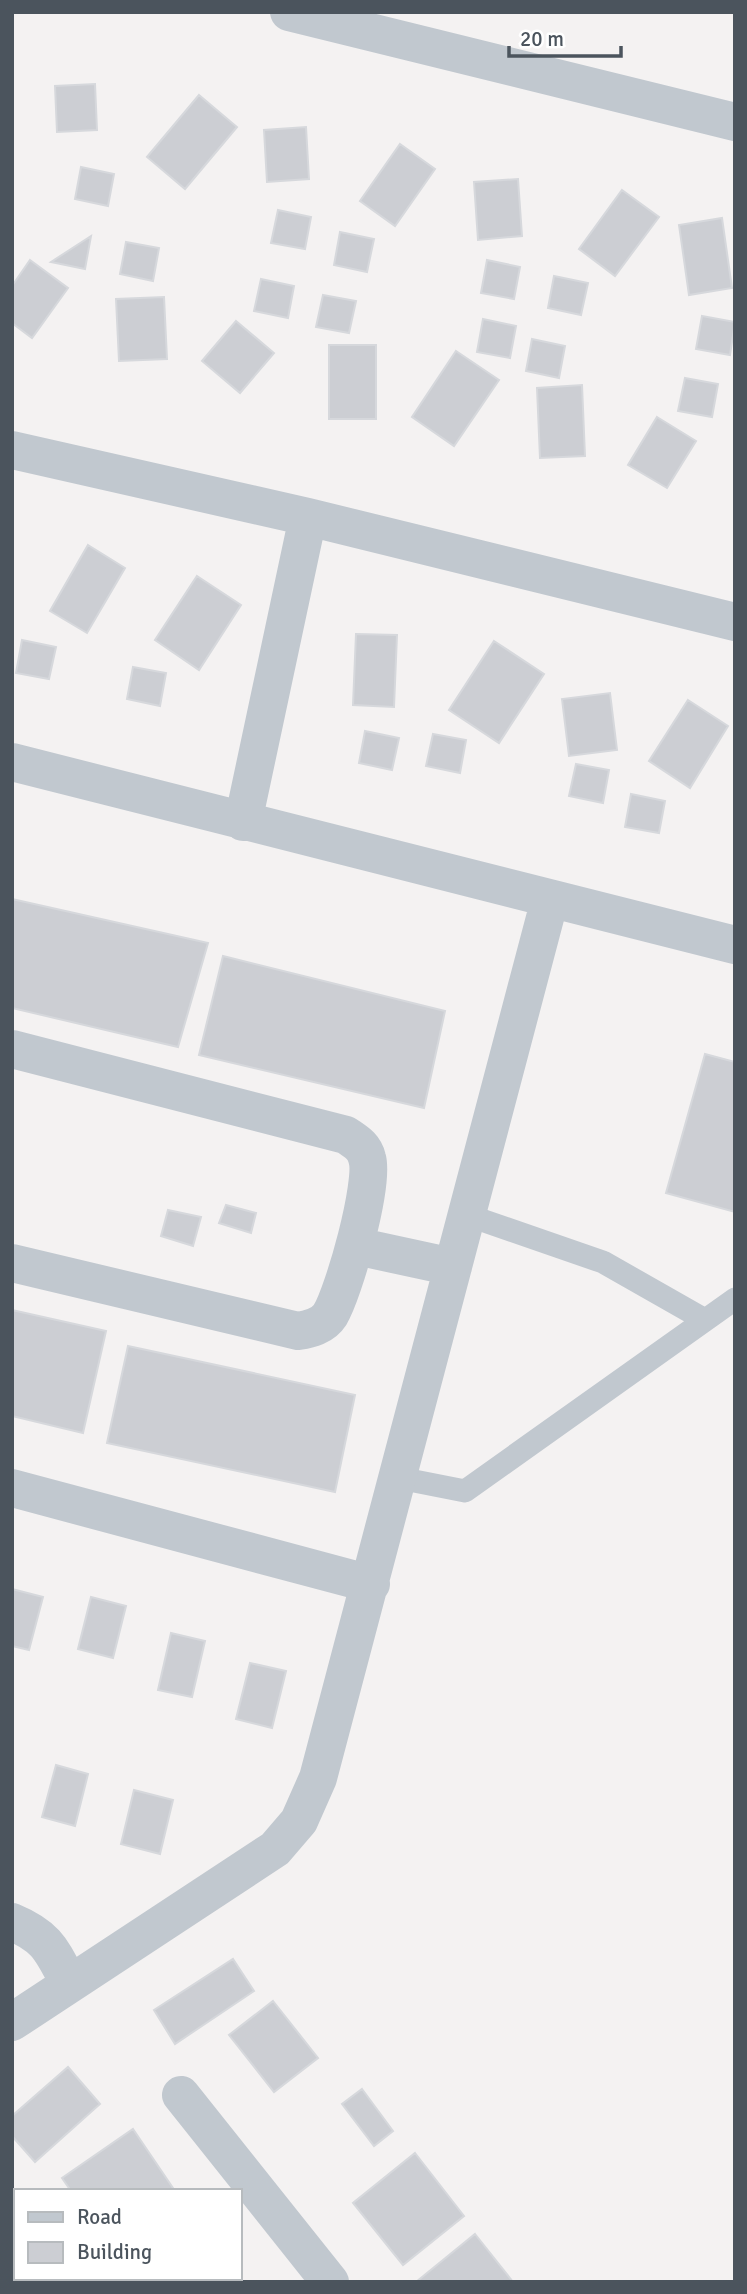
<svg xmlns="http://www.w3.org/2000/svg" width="747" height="2294" font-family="Signika,sans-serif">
<rect width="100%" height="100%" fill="#f4f2f2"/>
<!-- building -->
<path fill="#ccced3" stroke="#d6d8dc" stroke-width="2" d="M95,84L97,130L57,132L55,86Z
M199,95L237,127L185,189L147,157Z
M306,127L309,179L267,182L264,130Z
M400,144L435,169L395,226L360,201Z
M81,167L114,174L108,206L75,199Z
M518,179L522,236L478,240L474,182Z
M622,190L659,217L615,276L579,249Z
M278,210L311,217L305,249L271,243Z
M722,218L732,288L689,295L679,225Z
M340,232L374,239L367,272L334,265Z
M91,236L85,269L51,262Z
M126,242L159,248L153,281L120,274Z
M30,260L68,288L32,338L12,323V286Z
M487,260L520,267L514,299L481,293Z
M554,276L588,283L581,315L548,308Z
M261,279L294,286L288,318L254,311Z
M323,295L356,301L349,333L316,327Z
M164,297L167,359L119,361L116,299Z
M702,316L735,322L730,355L696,349Z
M483,319L516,326L510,358L477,352Z
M236,321L274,353L240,393L202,361Z
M532,339L565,346L559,378L526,371Z
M329,345H376V419H329Z
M456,351L499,380L454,446L412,417Z
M685,378L718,384L712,417L678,411Z
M582,385L585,456L540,458L537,388Z
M657,417L696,441L667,488L628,465Z
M88,545L125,568L87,633L50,611Z
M197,576L241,605L199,670L155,640Z
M356,634L397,635L394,707L353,705Z
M22,640L56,647L49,679L16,673Z
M494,641L544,674L499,743L449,710Z
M133,667L166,673L160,706L127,699Z
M610,693L617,750L569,756L562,699Z
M688,700L728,726L690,788L649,761Z
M365,731L399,738L392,770L359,763Z
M433,734L466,740L460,773L426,766Z
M576,764L609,770L603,803L569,796Z
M631,794L665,801L659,833L625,827Z
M12,899L208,943L178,1047L12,1008Z
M223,956L445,1011L424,1108L199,1055Z
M705,1054L735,1062V1212L666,1193Z
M226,1205L256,1213L251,1233L219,1223Z
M168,1210L201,1217L193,1246L161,1236Z
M12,1310L106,1331L83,1433L12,1416Z
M128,1346L355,1395L335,1492L107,1443Z
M12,1589L43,1597L29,1650L12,1646Z
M91,1597L126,1606L113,1658L78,1649Z
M171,1633L205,1641L192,1697L158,1690Z
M250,1663L286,1671L272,1728L236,1719Z
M56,1765L88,1774L75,1826L42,1817Z
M134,1790L173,1800L160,1854L121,1844Z
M233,1959L254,1991L175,2044L154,2010Z
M273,2001L318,2058L274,2092L229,2035Z
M68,2067L100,2104L35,2162L12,2136V2116Z
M362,2089L393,2131L374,2146L342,2104Z
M133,2129L175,2191H71L62,2178Z
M415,2153L464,2216L403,2265L353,2203Z
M475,2234L513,2282H416Z
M124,2278H147L150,2282H120Z"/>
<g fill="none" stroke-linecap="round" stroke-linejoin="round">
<!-- lane -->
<path stroke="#c1c8cf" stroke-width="23" d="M467,1215L603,1262L705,1320
M399,1478L465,1491L735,1299"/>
<!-- street -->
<path stroke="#c1c8cf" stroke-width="38" d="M289,12L735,122
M12,450L308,517L735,622
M12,762L735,945
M243,822L308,517
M12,1049L346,1135C356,1142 364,1146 367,1158C375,1182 344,1292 330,1315C323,1326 310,1329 298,1331L12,1263
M356,1246L453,1267
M12,1488L371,1584
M12,1922C48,1937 52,1951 69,1983
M12,2022L275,1849L299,1821L318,1778L550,899
M181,2095L330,2282"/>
</g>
<!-- border -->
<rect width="747" height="2294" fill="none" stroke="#4b545d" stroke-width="28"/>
<!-- legend -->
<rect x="14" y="2189" width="228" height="91" fill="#ffffff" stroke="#b7bbbe" stroke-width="2"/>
<rect x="28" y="2212" width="35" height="10" fill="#c1c8cf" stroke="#b7bbbe" stroke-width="2"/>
<text x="77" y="2224" font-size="21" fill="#4b545d">Road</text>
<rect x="28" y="2242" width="35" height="21" fill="#ccced3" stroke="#b7bbbe" stroke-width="2"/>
<text x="77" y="2259" font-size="21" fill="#4b545d">Building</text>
<!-- scale -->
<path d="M509 46v10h112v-10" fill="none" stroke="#4b545d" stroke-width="3.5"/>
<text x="520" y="46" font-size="21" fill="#4b545d" stroke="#ffffff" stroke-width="5" paint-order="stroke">20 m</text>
</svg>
